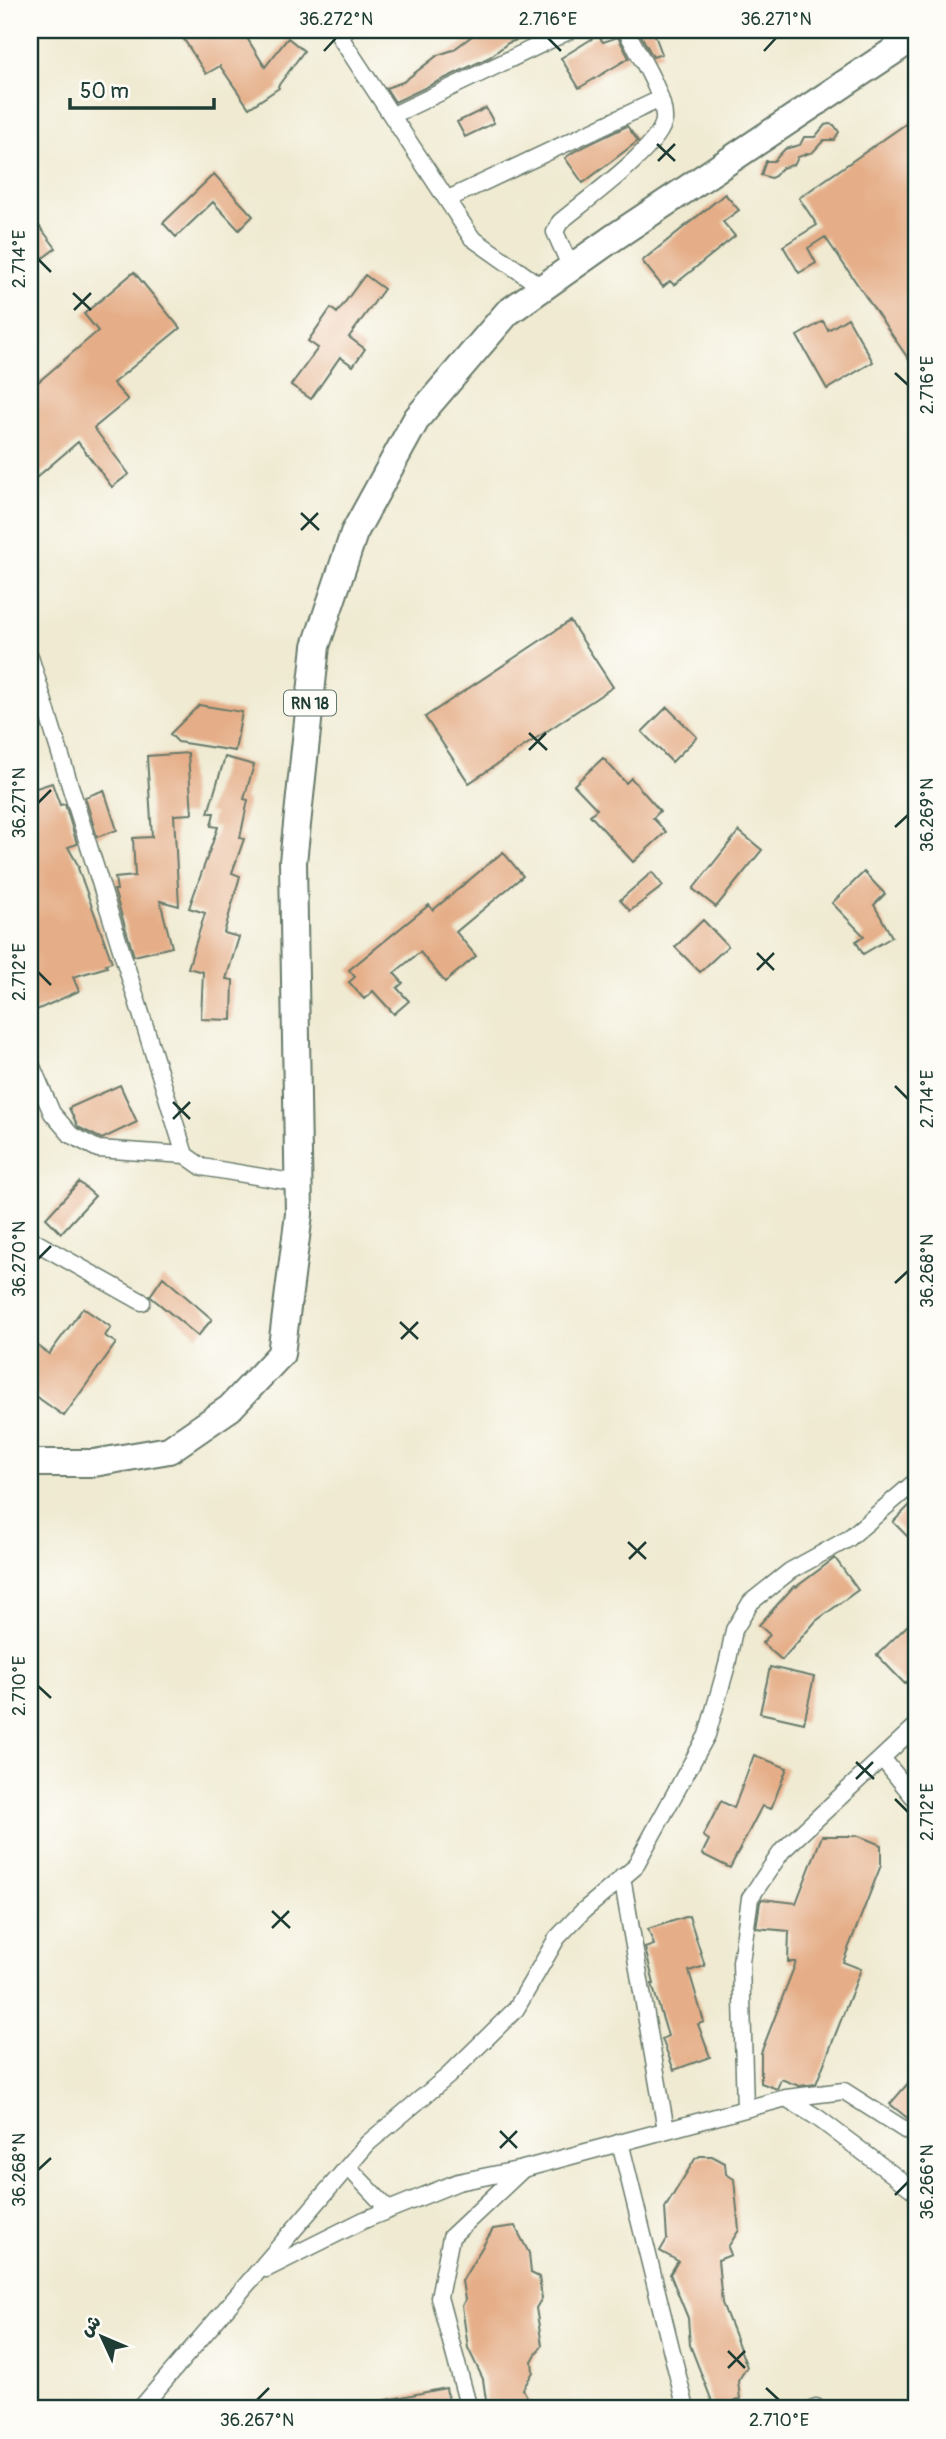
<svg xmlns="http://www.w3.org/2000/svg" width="946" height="2439" font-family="Pangolin,'Playpen Sans Arabic',sans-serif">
<rect width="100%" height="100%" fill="#fdfcf7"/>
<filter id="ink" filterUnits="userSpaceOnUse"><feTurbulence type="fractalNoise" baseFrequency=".0143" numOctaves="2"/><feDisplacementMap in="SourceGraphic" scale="14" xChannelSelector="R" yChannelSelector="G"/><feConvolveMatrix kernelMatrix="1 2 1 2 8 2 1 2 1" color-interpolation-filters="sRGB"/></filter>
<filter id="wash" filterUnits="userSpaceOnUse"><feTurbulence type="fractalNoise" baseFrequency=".00686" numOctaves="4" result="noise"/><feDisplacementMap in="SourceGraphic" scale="28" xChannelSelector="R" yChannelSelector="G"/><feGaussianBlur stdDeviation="1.57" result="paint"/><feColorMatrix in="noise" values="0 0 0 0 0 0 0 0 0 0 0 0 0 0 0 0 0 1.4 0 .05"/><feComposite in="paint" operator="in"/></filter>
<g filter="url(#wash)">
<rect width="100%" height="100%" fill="#efead1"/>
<g id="blocks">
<!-- building -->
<path fill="#e5ae88" d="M178,30H242L265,67L288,38L304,51L278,86L279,88L249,108L220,66L206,74Z
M480,30H540L541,32L508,43L490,57L395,102L386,88L403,82L438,55L453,50Z
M638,30H653L662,54L653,57Z
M598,35L603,42L618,37L629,58L579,88L561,58Z
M486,108L494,123L465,137L457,122Z
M916,117V370L825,237L808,248L816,263L799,273L783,246L817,225L799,198Z
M829,124L834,125L839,132L834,140H824L813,152L798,157L795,164L782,168L775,176L771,178L761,175L766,161H774L785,149L800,145L804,137H815L825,125Z
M627,126L638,141L583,183L565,158L575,151Z
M214,174L253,216L239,230L213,202L176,237L163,223Z
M725,194L739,210L723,222L735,236L674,285L670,281L663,287L642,261Z
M30,214L56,248L30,268Z
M134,272L180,328L113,383L128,400L94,428L129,474L112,487L78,442L30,483V389L98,331L84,314Z
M365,275L384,289L349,337L365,349L353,366L340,357L311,399L291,385L318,348L308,341L331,308L337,313Z
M848,318L873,362L827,389L797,336L823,321L828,330Z
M570,621L613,687L469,783L425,717Z
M199,705L242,712L235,751L178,742L170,734Z
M667,707L697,737L672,762L642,732Z
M188,753L192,814L174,815L179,906L160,901L172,947L134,956L114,890H117L115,878L135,876L133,838L152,837L147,756Z
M225,757L254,765L244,799L248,800L240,838L244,839L232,873L240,876L224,933L239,937L226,979L233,980L232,1020L201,1019L203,972L188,968L205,913L189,908L218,827L211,826L214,813H208Z
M603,758L626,783L631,778L660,811L653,818L666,832L633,862L590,815L597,809L574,785Z
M52,783L60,805L65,804L77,844L68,847L79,867L78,868L112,962L106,964L107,967L73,977L79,991L30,1013V790Z
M104,790L117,830L97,837L85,797Z
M739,831L762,850L716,907L693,889Z
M503,852L523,876L456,932L476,956L445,982L420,952L394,973L403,983L397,988L409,1001L394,1014L373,991L364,999L349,982L355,977L349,970L429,905L433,910Z
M652,872L663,886L630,911L620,900Z
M864,872L885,894L874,905L892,937L863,954L856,941L864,936L832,903Z
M703,920L728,946L700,972L675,947Z
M120,1085L137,1122L102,1139L78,1127L69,1108Z
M79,1182L95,1196L61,1233L46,1218Z
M163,1277L212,1319L198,1336L152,1298L150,1296Z
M83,1308L111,1327L105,1336L116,1343L64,1416L30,1392V1340L49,1354Z
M916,1499V1545L893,1522Z
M835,1558L858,1590L816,1621L782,1660L762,1643L770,1635L759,1625L794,1586L796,1587Z
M916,1617V1673L905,1684L877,1655Z
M770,1667L814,1677L804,1723L760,1713Z
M754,1755L787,1768L771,1809L762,1806L730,1868L702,1854L709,1840L703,1836L721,1801L734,1808Z
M822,1836H859L881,1845V1865L843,1962L861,1969L816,2084L799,2086L781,2079L777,2089L761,2083V2053L796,1962H788L789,1931L756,1928L760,1902L762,1899L796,1903Z
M689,1916L705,1966L689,1971L704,2022L698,2024L710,2057L674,2070L662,2039L668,2036L652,1984H654L645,1948L654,1945L648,1929Z
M916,2074V2125L890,2104Z
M700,2156H712L725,2163L726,2174L734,2179L739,2230L728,2247L731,2255L718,2260L722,2303L747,2367L738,2381L740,2399L715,2409L690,2345L688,2318L670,2274L678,2261L660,2251L667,2239L665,2208L695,2159Z
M515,2226L529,2253L531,2273L539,2277L542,2298L536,2308L542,2345L532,2361L533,2372L523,2389L533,2409H482L486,2400L483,2379L468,2348L462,2306L465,2300L462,2281L493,2229Z
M446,2388L450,2409H378L377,2402Z"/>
</g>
</g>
<g filter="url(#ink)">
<use href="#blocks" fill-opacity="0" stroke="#687a6b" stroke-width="2"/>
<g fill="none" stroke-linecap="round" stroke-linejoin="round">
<!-- street casing -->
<g stroke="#687a6b" stroke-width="19">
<path id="street" d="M347,30L340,37L472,238L543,288
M393,115L571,30
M448,199L660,99
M571,268L555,232L560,222C582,203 661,147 664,120C666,96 637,52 626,30
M30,657L185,1155L202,1167L298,1183
M30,1062L52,1113L71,1135L98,1149L185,1155
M30,1239L142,1302
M882,1758L916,1800
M622,1877L666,2130
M786,2098L818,2118L916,2192
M745,2109L741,1962L750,1898L782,1851L916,1726
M620,2142L686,2409
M348,2167L389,2210
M266,2269L364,2220L458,2182L523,2169
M816,2407L817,2409
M140,2409L368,2143L448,2076L516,2009L557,1938L583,1911L634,1868L707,1735L727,1665L734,1630L751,1602L790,1571L848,1539L916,1481
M469,2409L439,2297L451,2237L523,2169L786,2098L844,2091L916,2137"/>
</g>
<!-- primary casing -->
<g stroke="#687a6b" stroke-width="30">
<path id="primary" d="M30,1463H94L169,1450L230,1408L281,1354L299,1214L293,862L316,646L354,533L417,418L507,313L613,238L916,36"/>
</g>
<!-- street -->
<use href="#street" stroke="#fff" stroke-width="16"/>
<!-- primary -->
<use href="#primary" stroke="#fff" stroke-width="26"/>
</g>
</g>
<!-- ticks -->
<path fill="none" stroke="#1f3d34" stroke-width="2.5" d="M548,38L561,51M324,51L336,38M764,51L776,38M657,144L675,161M658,161L675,144M38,259L51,272M73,293L91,310M74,310L91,293M895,373L908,385M301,513L319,530M301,530L318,513M529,733L547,750M529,750L546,733M38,803L51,790M895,827L908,815M757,953L774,970M757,970L774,953M38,972L51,985M895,1086L908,1099M173,1102L190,1119M173,1119L190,1102M38,1259L51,1246M895,1283L908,1271M400,1322L418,1339M401,1339L418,1322M628,1542L646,1559M629,1559L646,1542M38,1686L51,1698M856,1762L874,1779M856,1779L873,1762M895,1799L908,1812M272,1911L290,1928M272,1928L289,1911M500,2131L517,2148M500,2148L517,2131M38,2170L51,2158M895,2195L908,2182M728,2351L745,2368M728,2368L745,2351M766,2388L779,2400M257,2400L269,2388"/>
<g text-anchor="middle" stroke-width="5" stroke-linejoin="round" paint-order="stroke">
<!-- shield labels -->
<rect fill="#fdfcf7" stroke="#62766e" stroke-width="2" x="284" y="690.5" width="52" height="25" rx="5"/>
<g font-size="16" font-weight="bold" fill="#1f3d34">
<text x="310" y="709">RN 18</text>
</g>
</g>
<!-- margin -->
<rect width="946" height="2439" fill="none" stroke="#fdfcf7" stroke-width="77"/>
<!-- north arrow -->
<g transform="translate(102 2337) rotate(314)" stroke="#fdfcf7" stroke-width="5" paint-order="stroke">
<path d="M0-5L12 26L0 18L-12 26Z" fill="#1f3d34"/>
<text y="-10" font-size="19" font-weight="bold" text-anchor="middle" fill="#1f3d34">ش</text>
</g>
<!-- scale -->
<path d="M70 98v10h144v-10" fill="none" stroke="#1f3d34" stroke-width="3.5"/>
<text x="80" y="98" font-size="21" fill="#1f3d34" stroke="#fdfcf7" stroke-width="5" paint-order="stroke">50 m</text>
<rect x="38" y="38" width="870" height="2362" fill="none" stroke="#1f3d34" stroke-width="2.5"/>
<g font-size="18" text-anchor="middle" fill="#1f3d34">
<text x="336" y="25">36.272°N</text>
<text x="548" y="25">2.716°E</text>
<text x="776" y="25">36.271°N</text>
<text transform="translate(19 259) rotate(-90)" y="6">2.714°E</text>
<text transform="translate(927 385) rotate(-90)" y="6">2.716°E</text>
<text transform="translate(19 803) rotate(-90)" y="6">36.271°N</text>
<text transform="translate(927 815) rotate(-90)" y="6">36.269°N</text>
<text transform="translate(19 972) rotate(-90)" y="6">2.712°E</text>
<text transform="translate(927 1099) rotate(-90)" y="6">2.714°E</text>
<text transform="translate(19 1259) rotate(-90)" y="6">36.270°N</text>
<text transform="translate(927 1271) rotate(-90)" y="6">36.268°N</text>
<text transform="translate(19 1686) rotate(-90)" y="6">2.710°E</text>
<text transform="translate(927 1812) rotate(-90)" y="6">2.712°E</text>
<text transform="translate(19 2170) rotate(-90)" y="6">36.268°N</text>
<text transform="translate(927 2182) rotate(-90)" y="6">36.266°N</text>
<text x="257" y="2426">36.267°N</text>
<text x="779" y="2426">2.710°E</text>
</g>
</svg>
